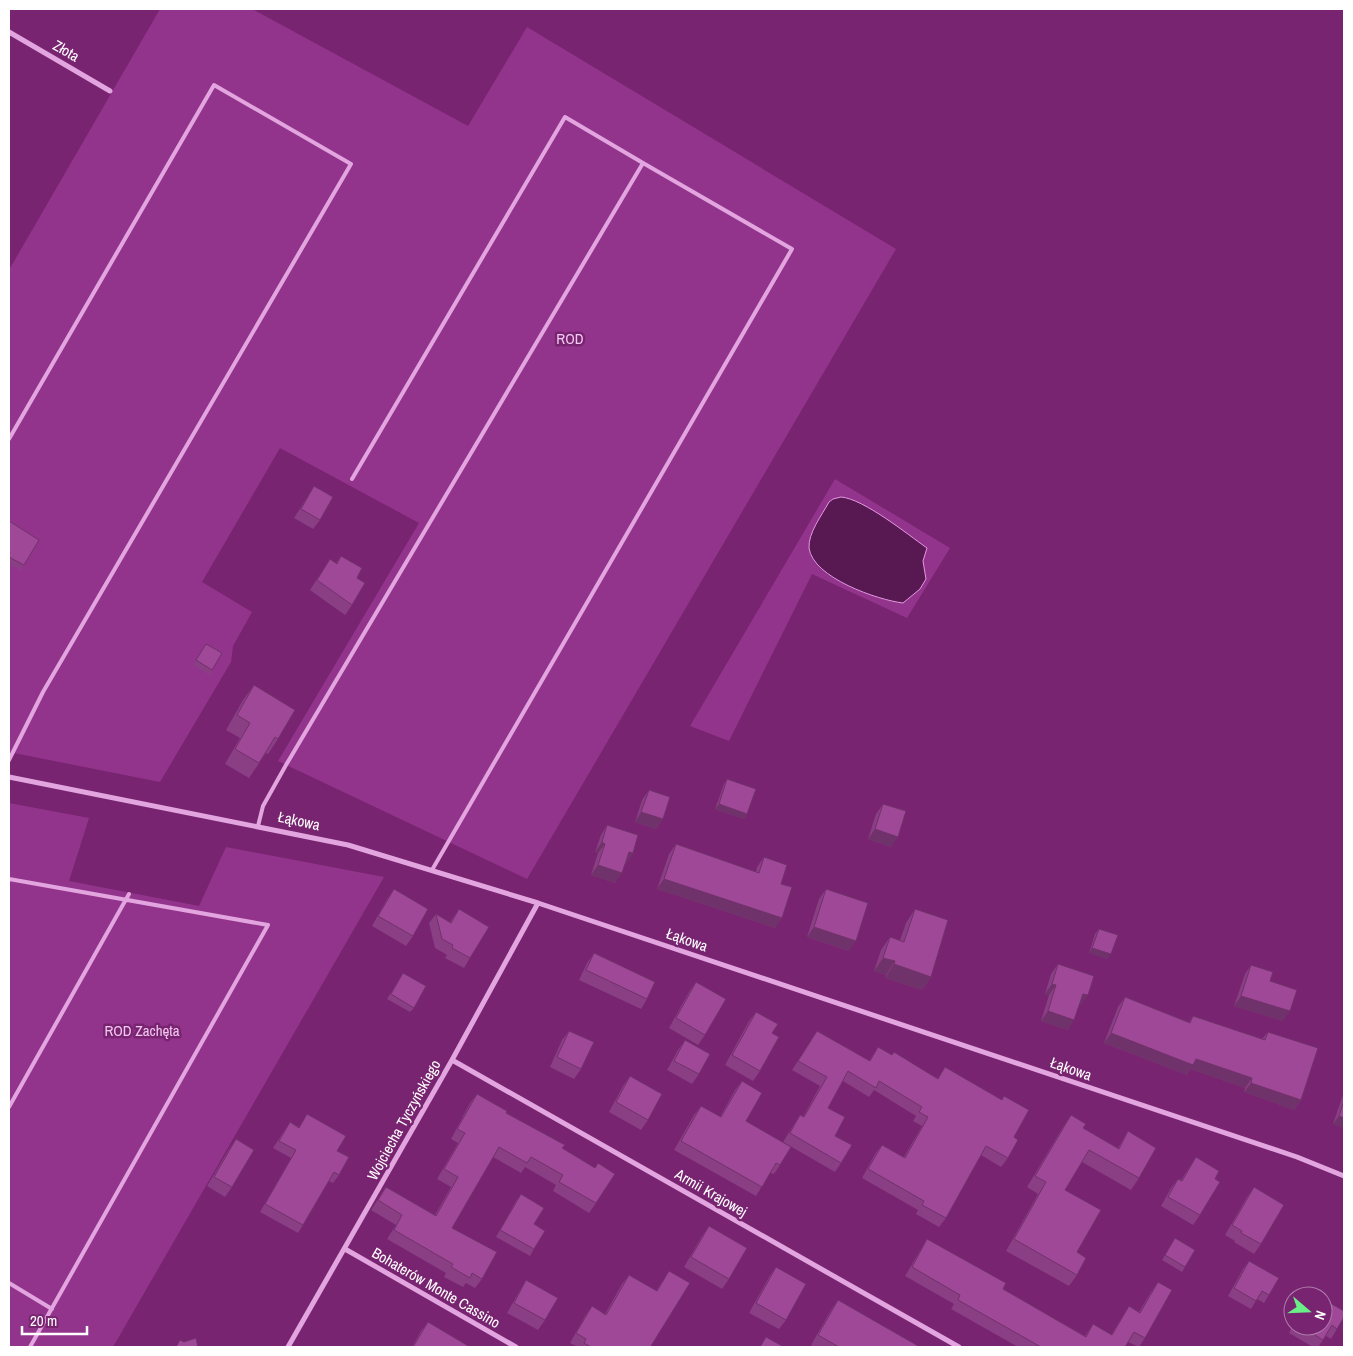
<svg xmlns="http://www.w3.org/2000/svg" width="1353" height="1356" font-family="'Archivo Narrow',sans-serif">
<rect width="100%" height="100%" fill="#782471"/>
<!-- green -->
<path fill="#93348c" d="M160,9H252L468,126L527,27L896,249L527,879L278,761L419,523L280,448L202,582L252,612L233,646L231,662L160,782L9,752V270Z
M835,479L950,548L907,618L812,574L729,741L690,726Z
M9,803L89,818L69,881L199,906L226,847L384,877L113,1347H9Z"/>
<!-- water -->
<path fill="#581852" stroke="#e499e0" d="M841,497C864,499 907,534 927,548L923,561L926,579L920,589L903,603C878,600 813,578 809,548C808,533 822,515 829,502L833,499Z"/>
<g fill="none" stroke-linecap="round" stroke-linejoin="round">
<!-- service -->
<path stroke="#e3a5df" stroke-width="4" d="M9,439L214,85L351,164L43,692L9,760
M352,479L565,117L643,163
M258,826L263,806L286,765L643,163L792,249L432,870
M9,879L268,925L30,1347
M9,1107L129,894
M9,1283L52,1309"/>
<!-- minor -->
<path stroke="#e3a5df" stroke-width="5" d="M9,32L110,91
M9,777L348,845L538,903L1297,1157L1344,1176
M452,1060L959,1347
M345,1249L516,1347
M288,1347L452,1060L538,903"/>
</g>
<!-- wall -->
<path fill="#8a3e83" d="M314,486L320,520L313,529L294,518L308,496Z
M9,521L24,565L21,570L9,564Z
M341,556L357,578L352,605L345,615L310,590L330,559L336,563Z
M206,644L212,670L209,675L193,665Z
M254,685L278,739L268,754L266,753L249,778L225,764L240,738L226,730L243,700Z
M727,779L747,814L744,819L715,809L724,784Z
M649,790L663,819L656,829L635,822L642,800Z
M883,804L891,847L868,839L876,814Z
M607,825L633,853L626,863L615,883L591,875L598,853L595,852L601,835Z
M676,844L756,872L757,867L764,857L781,884L775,928L657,889L669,854Z
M394,889L413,936L406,946L372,926L387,899Z
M826,889L849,951L807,937L819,899Z
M459,909L470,958L464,968L445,958L447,955L435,948L429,923L436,914L450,922Z
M915,909L931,977L922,990L885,978L886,975L874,971L881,950L890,937L900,940L906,923Z
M1099,929L1108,959L1089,953L1095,934Z
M594,953L647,999L641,1009L579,980L587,963Z
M1058,964L1081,1005H1079L1068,1030L1041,1021L1049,995L1045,994L1051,974Z
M1251,965L1270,981L1283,1021L1234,1006L1245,974Z
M403,973L414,1008L410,1012L387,999Z
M696,982L705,1035L698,1045L669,1028L689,992Z
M1125,997L1189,1022L1193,1016L1262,1039L1268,1032L1301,1100L1294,1110L1244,1092L1245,1088L1190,1069L1187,1075L1104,1043L1118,1007Z
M756,1012L772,1033L760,1071L753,1081L725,1065L749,1021Z
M569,1031L581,1069L574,1079L550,1067L562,1040Z
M817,1031L869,1061L878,1047L892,1055L938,1078L945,1067L1014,1137L1008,1158L1001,1167L981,1155L946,1218L939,1227L916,1214L918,1210L862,1178L875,1154L882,1145L904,1157L922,1126L913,1121L916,1116L874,1090L869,1097L843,1081L828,1108L841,1163L835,1172L783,1142L800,1115L803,1117L820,1086L792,1070Z
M685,1040L699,1074L692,1084L667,1070L678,1050Z
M630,1076L648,1120L641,1130L609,1112L623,1086Z
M742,1081L746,1121L780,1165L774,1174L770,1173L756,1196L674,1150L694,1115L701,1106L720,1117L735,1090Z
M1344,1092V1128L1333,1124Z
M477,1094L506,1113L595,1168L598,1163L596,1203L589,1213L553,1191L556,1185L525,1167L521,1173L493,1157L452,1228L482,1279L475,1288L466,1283L463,1287L444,1277L446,1273L387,1239L396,1225L371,1210L386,1187L435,1215L451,1187L437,1179L458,1143L451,1139L470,1103Z
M307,1114L337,1151L339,1175L333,1183L329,1181L303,1225L298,1233L260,1212L291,1158L273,1148L290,1122L299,1127Z
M1071,1115L1083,1128L1118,1148L1128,1131L1139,1178L1131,1190L1082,1162L1065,1190L1077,1252V1275L1069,1286L1006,1251L1038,1194L1027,1187L1063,1127Z
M236,1139L232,1187L225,1197L207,1186L229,1149Z
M1196,1157L1215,1179L1200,1215L1193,1225L1161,1206L1171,1188L1178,1179L1181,1180Z
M1254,1187L1261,1244L1254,1254L1234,1242L1235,1241L1225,1235L1247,1197Z
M521,1194L534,1224V1249L530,1256L496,1237L516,1201Z
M709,1226L729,1279L722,1289L684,1267L702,1236Z
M1175,1238L1185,1267L1182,1272L1162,1260Z
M927,1239L1003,1289L1085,1336L1093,1324L1111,1335L1129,1306L1139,1312L1151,1292L1158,1282L1145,1338L1139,1347L1128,1342L1125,1347H1018L951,1309L954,1304L905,1276L921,1249Z
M1249,1261L1269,1295L1264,1303L1257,1299L1251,1309L1228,1296L1243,1269Z
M776,1267L786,1320L779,1329L749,1313L769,1277Z
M669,1271L651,1346L653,1347H578L570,1343L585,1316L592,1306L605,1314L622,1284L629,1275L656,1291Z
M526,1280L545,1320L538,1330L507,1313L520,1290Z
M1323,1299L1337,1329L1331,1339L1326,1336L1318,1347H1313L1289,1333L1293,1325L1323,1326Z
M838,1300L920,1347H815L811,1345L831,1310Z
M428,1322L470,1347H412L421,1331Z"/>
<!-- shaded-wall -->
<path fill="#70326a" d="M719,804L747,814L744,819L715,809Z
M641,812L663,819L656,829L635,822Z
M875,829L898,837L891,847L868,839Z
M602,842L605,844L598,853L595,852Z
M629,852L633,853L626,863Z
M598,865L622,873L615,883L591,875Z
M664,879L782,918L775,928L657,889Z
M814,927L856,941L849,951L807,937Z
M1092,948L1111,954L1108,959L1089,953Z
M883,958L895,961L886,975L874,971Z
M894,964L931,977L922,990L885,978Z
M1052,984L1056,985L1049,995L1045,994Z
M1083,994L1088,995L1081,1005L1076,1004Z
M1241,996L1290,1011L1283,1021L1234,1006Z
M1048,1011L1074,1020L1068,1030L1041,1021Z
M1111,1033L1196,1059L1252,1078L1245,1088L1190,1069L1187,1075L1104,1043Z
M1251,1083L1301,1100L1294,1110L1244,1092Z
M1339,1116L1344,1118V1128L1333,1124Z"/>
<!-- building -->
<path fill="#a04898" stroke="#70326a" d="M314,486L333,497L320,520L301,509Z
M9,521L39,540L24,565L9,557V555L10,552L9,551Z
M341,556L362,568L357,578L365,583L352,605L317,580L330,559L337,564Z
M206,644L222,653L212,670L196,660Z
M254,685L295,710L278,739L275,737L259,763L235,749L250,723L237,715Z
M727,779L756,789L747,814L719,804Z
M649,790L670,797L663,819L641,812Z
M883,804L906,811L898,837L875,829Z
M607,825L638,835L633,853L629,852L622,873L598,865L605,844L602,842Z
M676,844L759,873L764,857L787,865L781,884L792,887L782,918L664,879Z
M394,889L428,909L413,936L378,916Z
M826,889L868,903L856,941L814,927Z
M459,909L489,927L470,958L452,948L453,945L442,939L436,914L451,923Z
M915,909L948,920L931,977L894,964L895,961L883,958L890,937L904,942Z
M1099,929L1118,935L1111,954L1092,948Z
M594,953L655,982L647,999L586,970Z
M1058,964L1094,976L1088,995L1083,994L1074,1020L1048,1011L1056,985L1052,984Z
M1251,965L1273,972L1270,981L1297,990L1290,1011L1241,996Z
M403,973L426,986L414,1008L391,994Z
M696,982L726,999L705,1035L676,1018Z
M1125,997L1190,1023L1193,1016L1265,1040L1268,1032L1318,1048L1301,1100L1251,1083L1252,1078L1196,1059L1193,1065L1111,1033Z
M756,1012L778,1024L772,1033L779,1037L760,1071L732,1055Z
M569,1031L594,1042L581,1069L557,1057Z
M817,1031L870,1061L878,1047L892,1055L894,1052L938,1079L945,1067L1002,1100L1004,1096L1029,1110L1014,1137L1018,1140L1008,1158L986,1146L946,1218L922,1205L924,1201L868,1169L882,1145L905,1158L928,1117L919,1112L922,1107L879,1081L876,1088L848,1071L828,1108L845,1117L835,1136L852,1145L841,1163L790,1133L800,1115L804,1117L827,1077L798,1061Z
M685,1040L710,1054L699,1074L674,1061Z
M630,1076L662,1094L648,1120L616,1102Z
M742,1081L762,1093L746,1121L791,1147L780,1165L776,1163L762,1187L681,1141L701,1106L721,1117Z
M477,1094L507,1111L506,1113L565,1145L562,1148L595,1168L598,1163L615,1174L596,1203L559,1182L563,1175L531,1157L527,1163L499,1147L452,1228L497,1252L482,1279L472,1273L470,1278L451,1267L453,1264L394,1230L402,1215L378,1200L386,1187L436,1216L458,1177L444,1169L465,1133L457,1129Z
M1344,1101V1118L1339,1116Z
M307,1114L346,1136L337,1151L349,1157L339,1175L334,1172L303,1225L265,1204L296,1150L279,1141L290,1122L299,1128Z
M1071,1115L1086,1124L1083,1128L1119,1149L1128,1131L1156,1148L1139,1178L1089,1150L1065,1190L1101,1210L1077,1252L1086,1258L1077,1275L1014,1239L1046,1182L1035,1176Z
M236,1139L254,1150L232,1187L214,1177Z
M1196,1157L1219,1171L1215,1179L1220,1182L1200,1215L1168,1197L1178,1179L1182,1181Z
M1254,1187L1284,1205L1261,1244L1241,1233L1242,1231L1232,1225Z
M521,1194L544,1208L534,1224L545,1231L534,1249L500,1230Z
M709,1226L747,1248L729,1279L691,1257Z
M1175,1238L1195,1250L1185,1267L1165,1255Z
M927,1239L1006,1283L1003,1289L1086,1337L1093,1324L1112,1335L1129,1306L1140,1313L1158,1282L1172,1290L1145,1338L1134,1332L1125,1347H1041L958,1300L960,1295L912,1267Z
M1249,1261L1279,1278L1269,1295L1262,1291L1256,1301L1234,1288Z
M776,1267L806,1284L786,1320L756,1303Z
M669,1271L690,1283L651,1346L653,1347H591L584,1343L586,1339L576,1333L592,1306L606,1315L629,1275L657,1291Z
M526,1280L558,1298L545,1320L514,1303Z
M1313,1293L1319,1296H1311Z
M1323,1299L1344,1311V1317L1337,1329L1332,1325L1323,1340L1301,1326H1323Z
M838,1300L920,1347H839L818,1335Z
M428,1322L470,1347H413Z
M766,1337L784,1347H760Z
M196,1338L198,1347H176L180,1340L184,1342Z"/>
<g text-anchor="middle" stroke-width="5" stroke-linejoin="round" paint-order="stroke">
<!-- street labels -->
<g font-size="15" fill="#fff" stroke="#782471">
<text transform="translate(66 51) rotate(30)" y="5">Złota</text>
<text transform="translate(299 821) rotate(12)" y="5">Łąkowa</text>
<text transform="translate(687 940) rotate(19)" y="5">Łąkowa</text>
<text transform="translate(1071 1069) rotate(19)" y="5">Łąkowa</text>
<text transform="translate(404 1120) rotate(-61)" y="5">Wojciecha Tyczyńskiego</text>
<text transform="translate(711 1193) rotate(30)" y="5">Armii Krajowej</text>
<text transform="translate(436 1288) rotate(30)" y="5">Bohaterów Monte Cassino</text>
</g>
<!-- park labels -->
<g font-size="15" fill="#f3c8f0" stroke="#782471">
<text x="570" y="344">ROD</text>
<text x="142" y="1036">ROD Zachęta</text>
</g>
</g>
<!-- border -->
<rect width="1353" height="1356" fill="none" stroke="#ffffff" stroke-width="20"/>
<!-- north arrow -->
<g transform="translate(1308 1311) rotate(109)"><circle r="24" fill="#782471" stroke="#ae7caa"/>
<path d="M0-4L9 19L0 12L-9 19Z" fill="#69ee88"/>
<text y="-8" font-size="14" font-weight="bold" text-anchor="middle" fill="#ffffff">N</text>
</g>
<!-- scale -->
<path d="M22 1326v8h65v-8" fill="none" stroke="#ffffff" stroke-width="2.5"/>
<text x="30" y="1326" font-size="15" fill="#ffffff" stroke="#782471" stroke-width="4" paint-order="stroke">20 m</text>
</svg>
